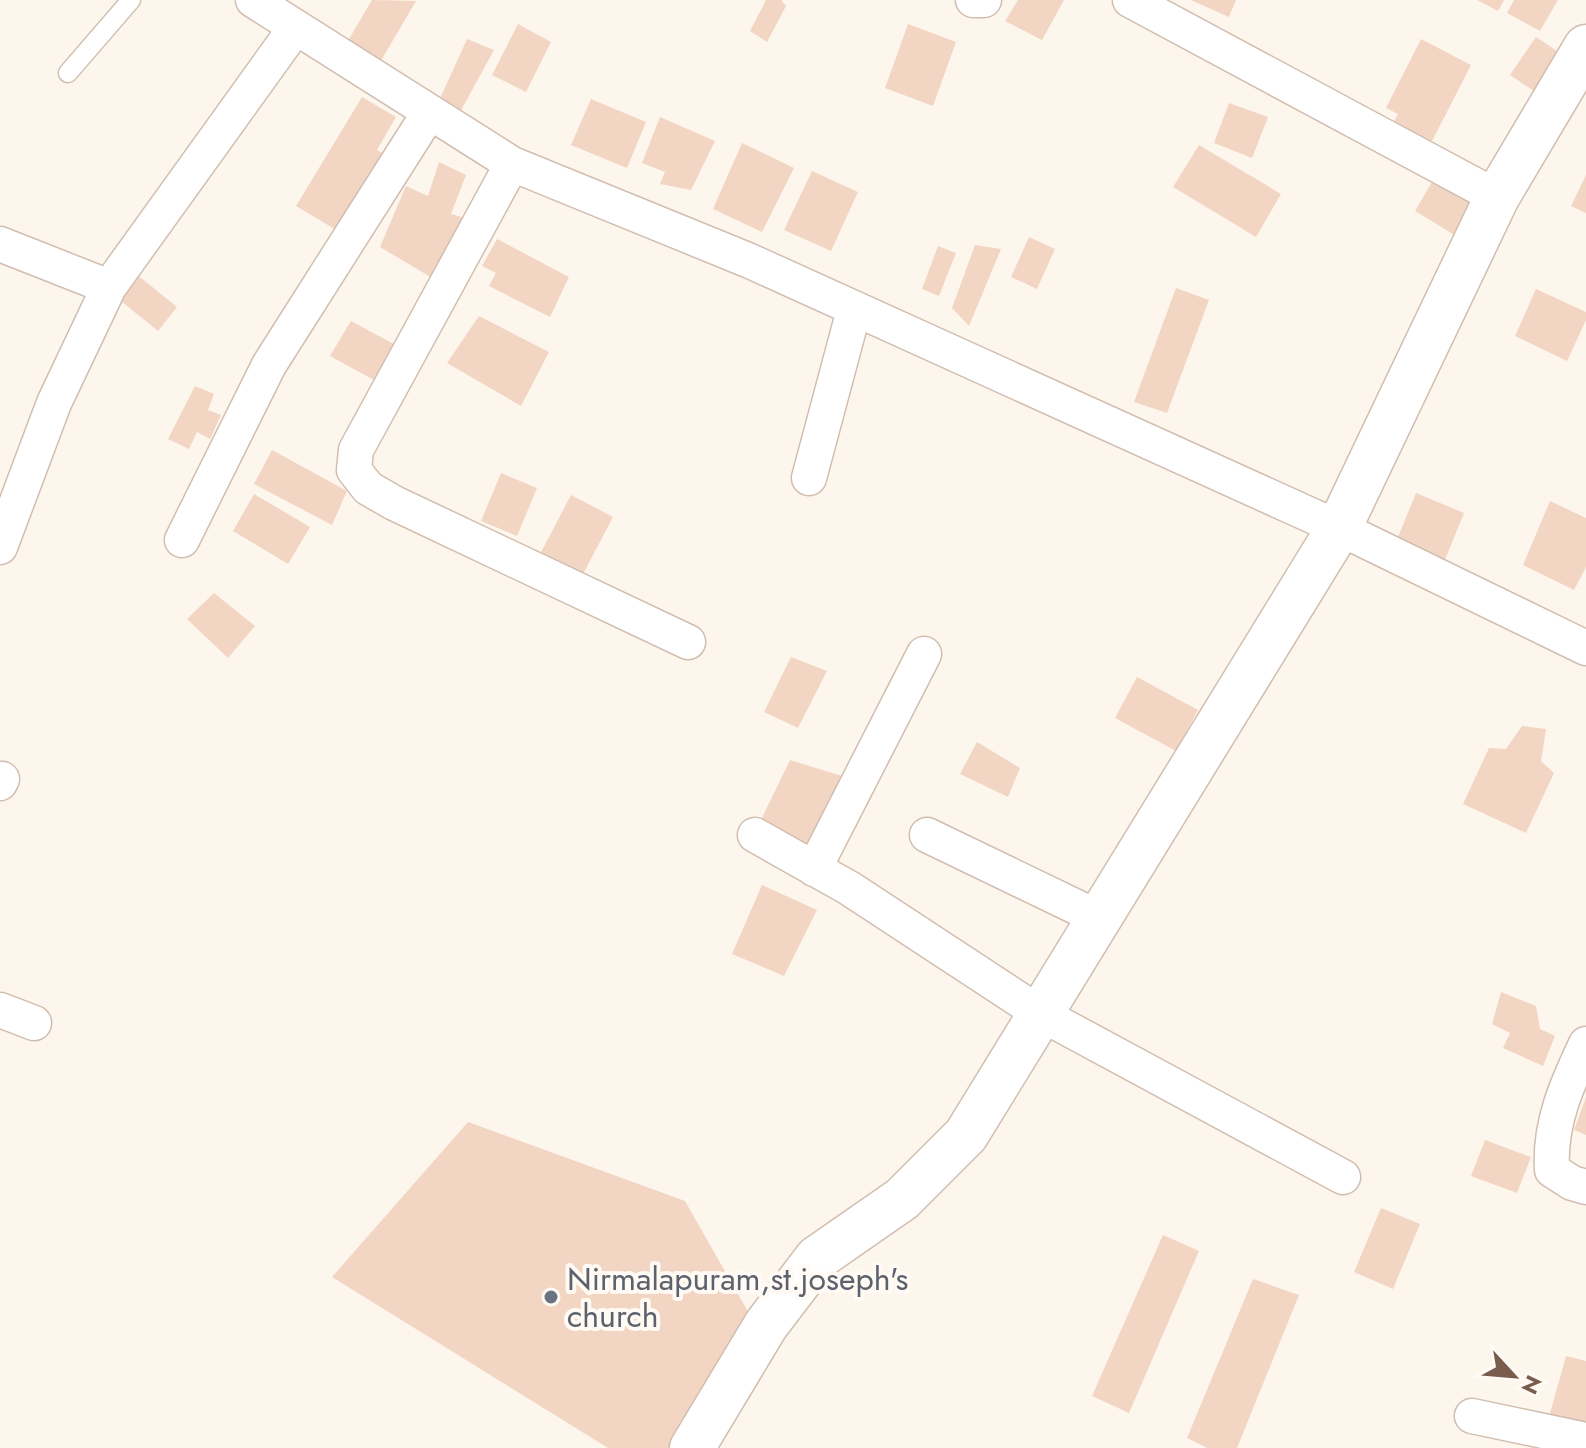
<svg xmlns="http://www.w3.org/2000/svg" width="1586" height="1448" font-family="Jost,sans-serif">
<rect width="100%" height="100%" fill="#fdf6ec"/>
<!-- building -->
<path fill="#f3d5c3" d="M372,0L416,1L379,64L346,44Z
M766,0H781L786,6L767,42L750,31Z
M1018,0H1064L1042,40L1005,21Z
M1191,0H1236L1229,17Z
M1477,0H1504L1498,11Z
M1514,0H1558L1540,31L1507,13Z
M518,24L551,42L526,92L492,75Z
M908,24L956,42L933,106L885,88Z
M1536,37L1560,53L1534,91L1510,75Z
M467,39L494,50L459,114L438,103Z
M1421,39L1471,65L1426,153L1388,133L1398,114L1386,108Z
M362,97L396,117L377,150L389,157L343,234L296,206Z
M591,99L646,122L627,168L571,145Z
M1229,103L1268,117L1252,158L1214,143Z
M660,117L715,141L691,190L660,184L665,172L642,163Z
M742,143L794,168L762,232L713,209Z
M1199,145L1281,194L1256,237L1173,187Z
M439,162L466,175L451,214L468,219L439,282L380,247L406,186L428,196Z
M812,171L858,192L831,251L784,230Z
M1586,175V213L1571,206Z
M1433,180L1475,204L1456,236L1415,211Z
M1029,237L1055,249L1037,289L1011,277Z
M497,239L569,277L550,317L489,286L496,273L482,266Z
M975,245L1001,249L969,326L952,308Z
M938,246L956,253L939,296L922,289Z
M130,269L177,307L158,331L111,293Z
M1176,288L1209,300L1167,413L1134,402Z
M1536,289L1586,312V320L1567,361L1515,336Z
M479,316L549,352L521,406L447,363Z
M351,321L403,349L383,385L330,356Z
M195,386L214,394L208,410L221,415L210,439L197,432L189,449L168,439Z
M272,450L347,491L332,525L254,484Z
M501,473L537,488L517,536L481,521Z
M1416,493L1464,513L1444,562L1398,537Z
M254,494L310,527L288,564L233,531Z
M571,495L613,517L582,576L540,554Z
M1550,501L1586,518V567L1574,590L1523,565Z
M214,593L255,626L228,658L187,619Z
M791,657L827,671L798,728L764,712Z
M1137,677L1198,710L1176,751L1115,718Z
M1522,726L1546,729L1541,761L1554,773L1526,833L1463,804L1489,748L1506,749Z
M977,742L1020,768L1008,797L960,774Z
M790,760L842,776L813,848L760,822Z
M762,885L817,910L784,976L732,954Z
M1501,992L1536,1006L1540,1029L1555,1036L1543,1066L1503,1048L1510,1033L1492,1024Z
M1586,1097V1135L1574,1130Z
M468,1122L685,1201L751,1317L668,1448H608L332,1277Z
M1485,1140L1531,1157L1517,1193L1471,1176Z
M1381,1208L1420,1224L1393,1289L1354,1272Z
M1163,1235L1199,1251L1129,1413L1092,1396Z
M1253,1279L1299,1295L1237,1448H1207L1187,1438Z
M1566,1356L1586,1361V1431L1547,1424Z"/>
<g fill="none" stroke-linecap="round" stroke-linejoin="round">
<!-- service casing -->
<g stroke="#d1beb0" stroke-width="21">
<path id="service" d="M68,73L131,0"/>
</g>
<!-- minor casing -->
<g stroke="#d1beb0" stroke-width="37">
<path id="minor" d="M253,0L512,164L750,261L1339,528L1586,648
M973,0H984
M1130,0L1497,197
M512,164L356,450L354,470L368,488L394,503L688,642
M0,244L109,287L296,27
M809,478L854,310
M182,540L269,365L429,113
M0,547L54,403L109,287
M0,783L2,779
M755,835L849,888L1041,1014L1343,1177
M927,835L1097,917
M814,869L924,654
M0,1010L34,1023
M1586,1044C1567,1084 1549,1124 1552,1170L1572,1183L1586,1187
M1472,1416L1586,1440"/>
</g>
<!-- tertiary casing -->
<g stroke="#d1beb0" stroke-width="47">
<path id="tertiary" d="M692,1448L766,1325L817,1258L902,1199L966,1135L1339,528L1497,197L1586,47"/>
</g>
<!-- service -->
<use href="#service" stroke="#fff" stroke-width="18"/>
<!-- minor -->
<use href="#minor" stroke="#fff" stroke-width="34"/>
<!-- tertiary -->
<use href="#tertiary" stroke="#fff" stroke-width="44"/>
</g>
<!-- markers -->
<circle fill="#6b7280" stroke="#fffaf3" stroke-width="3" cx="551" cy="1297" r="8"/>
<g text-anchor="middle" stroke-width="8" stroke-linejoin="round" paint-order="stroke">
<!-- worship labels -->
<g font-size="32" fill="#5b616d" stroke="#fffaf3" text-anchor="start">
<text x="567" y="1290">Nirmalapuram,st.joseph's<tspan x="567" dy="37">church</tspan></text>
</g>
</g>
<!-- north arrow -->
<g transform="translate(1514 1376) rotate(116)" stroke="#fffaf3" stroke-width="6" paint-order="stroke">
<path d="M0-6L14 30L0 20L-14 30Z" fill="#7a5c4d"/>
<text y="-12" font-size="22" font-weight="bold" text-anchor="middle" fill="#7a5c4d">N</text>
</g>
</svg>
